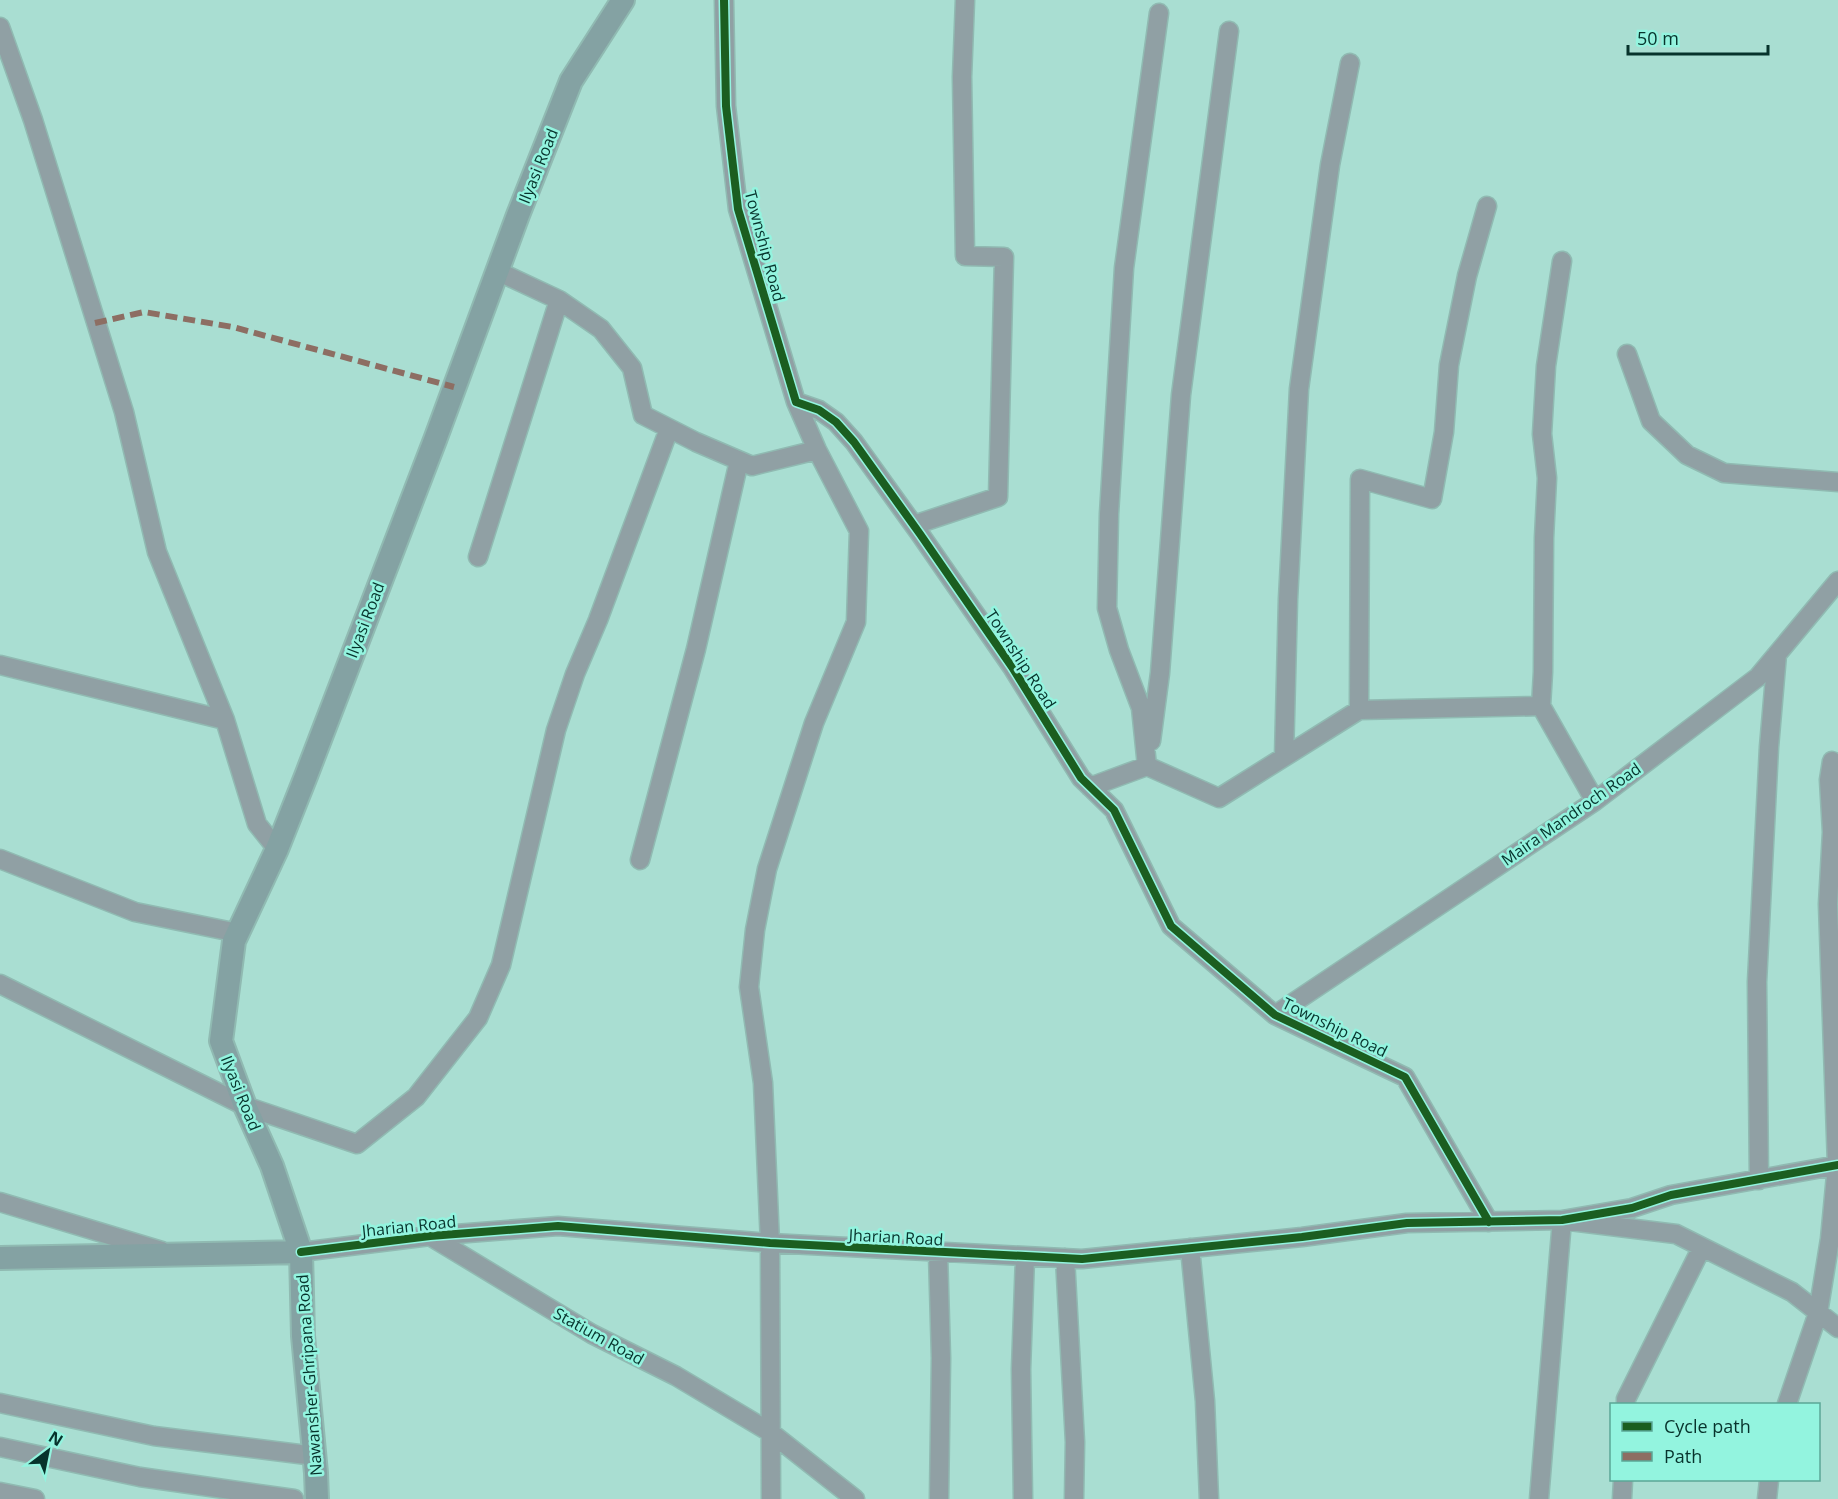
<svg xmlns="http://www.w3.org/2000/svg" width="1838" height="1499" font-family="'Open Sans',sans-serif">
<rect width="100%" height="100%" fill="#a9ded2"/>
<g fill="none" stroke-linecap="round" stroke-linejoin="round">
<!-- minor casing -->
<g stroke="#90bab2" stroke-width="21">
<path id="minor" d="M724,0L726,106L738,209L796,402L819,410L836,422L854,442L920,534L1012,667L1081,778L1114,810L1171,926L1275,1015L1405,1077L1489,1222
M0,27L33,120L124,412L157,552L225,720L257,824L277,849
M497,271L559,300L601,329L632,368L643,415L696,442L752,466L817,450
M1627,354L1651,421L1687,455L1724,473L1838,482
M914,525L998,497L1004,257L965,256L962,77L965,0
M478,557L559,300
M0,665L225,720
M1541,706L1543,672L1544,538L1547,478L1542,434L1546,366L1562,261
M1359,710L1360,479L1432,499L1444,432L1449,365L1467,276L1487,206
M1151,741L1160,673L1181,395L1229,31
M1284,757L1288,599L1299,389L1330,165L1350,63
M1147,766L1141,708L1119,650L1107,608L1109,514L1124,268L1159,13
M1090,787L1147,766L1219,798L1359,710L1541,706L1595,801
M0,859L135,912L238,933
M640,860L696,649L739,461
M0,984L245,1106L357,1144L416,1097L478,1018L501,965L556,730L575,674L598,620L669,429
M1275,1015L1595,801L1758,677L1838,581
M1759,1180L1757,982L1769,747L1777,654
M0,1202L162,1251
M430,1236L592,1334L676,1376L770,1432L855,1499
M1190,1248L1205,1401L1209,1499
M301,1252L430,1236L558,1226L770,1243L1082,1259L1302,1237L1407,1223L1562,1220L1632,1208L1671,1195L1838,1165
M938,1253L941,1358L939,1499
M1065,1258L1075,1442L1074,1499
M0,1403L154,1436L315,1456
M1626,1404V1399L1702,1247
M1787,1404L1818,1313L1830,1239L1837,1165L1828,904L1832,832L1829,780L1832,761
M0,1447L140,1477L294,1499
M0,1492L35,1499
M771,1499L770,1243L763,1083L749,987L755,930L767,869L814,723L856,622L859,531L817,450L796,402
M1023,1499L1021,1369L1025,1257
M1539,1499L1562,1220L1676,1234L1792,1292L1838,1328
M1622,1499L1623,1480
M1767,1499L1769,1480"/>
</g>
<!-- major casing -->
<g stroke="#90bab2" stroke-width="26">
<path id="major" d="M0,1258L301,1252
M317,1499L316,1473L303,1336L301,1252L272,1166L245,1106L221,1041L234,941L277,849L306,776L435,440L518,215L571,81L623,0"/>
</g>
<!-- minor -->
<use href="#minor" stroke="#90a0a4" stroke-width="18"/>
<!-- major -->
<use href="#major" stroke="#84a2a3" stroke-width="22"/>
<!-- quiet -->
<path stroke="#8d6e63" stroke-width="6" stroke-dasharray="12 6" stroke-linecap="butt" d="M95,323L144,312L233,327L454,387"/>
<!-- cycleway casing -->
<g stroke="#93f4df" stroke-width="11">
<path id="cycleway" d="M724,0L726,106L738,209L796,402L819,410L836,422L854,442L920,534L1012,667L1081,778L1114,810L1171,926L1275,1015L1405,1077L1489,1222
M301,1252L430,1236L558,1226L770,1243L1082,1259L1302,1237L1407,1223L1562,1220L1632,1208L1671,1195L1838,1165"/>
</g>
<!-- cycleway -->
<use href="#cycleway" stroke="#1b5e20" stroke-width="8"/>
</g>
<g text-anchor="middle" stroke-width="5" stroke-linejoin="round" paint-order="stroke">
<!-- street labels -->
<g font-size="16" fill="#07332c" stroke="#93f4df">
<text transform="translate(538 166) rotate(-68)" y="6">Ilyasi Road</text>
<text transform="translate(765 246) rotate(75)" y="6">Township Road</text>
<text transform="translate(365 620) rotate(-69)" y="6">Ilyasi Road</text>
<text transform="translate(1021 659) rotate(57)" y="6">Township Road</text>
<text transform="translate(1571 814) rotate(-35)" y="6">Maira Mandroch Road</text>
<text transform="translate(1335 1027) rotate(26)" y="6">Township Road</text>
<text transform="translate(241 1093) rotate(68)" y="6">Ilyasi Road</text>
<text transform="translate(409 1226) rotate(-6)" y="6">Jharian Road</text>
<text transform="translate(896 1237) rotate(3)" y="6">Jharian Road</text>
<text transform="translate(599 1336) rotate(29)" y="6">Statium Road</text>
<text transform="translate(309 1375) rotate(-94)" y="6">Nawansher-Ghripana Road</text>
</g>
</g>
<!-- legend -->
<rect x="1610" y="1403" width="210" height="78" fill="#93f4df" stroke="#5ba797" stroke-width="1.5"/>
<rect x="1622" y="1422" width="30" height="9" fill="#1b5e20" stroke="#5ba797" stroke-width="1.5"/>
<text x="1664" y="1433" font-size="18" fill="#07332c">Cycle path</text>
<rect x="1622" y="1452" width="30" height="9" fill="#8d6e63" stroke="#5ba797" stroke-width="1.5"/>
<text x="1664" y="1463" font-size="18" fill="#07332c">Path</text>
<!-- north arrow -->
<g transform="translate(48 1451) rotate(32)" stroke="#93f4df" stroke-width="4.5" paint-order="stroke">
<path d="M0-4.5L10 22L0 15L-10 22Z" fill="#07332c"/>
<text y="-9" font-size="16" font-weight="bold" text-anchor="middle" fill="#07332c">N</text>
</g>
<!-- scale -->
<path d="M1628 45v9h140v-9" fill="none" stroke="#07332c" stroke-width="3"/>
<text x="1637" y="45" font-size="18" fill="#07332c" stroke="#93f4df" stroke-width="4.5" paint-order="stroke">50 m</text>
</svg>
